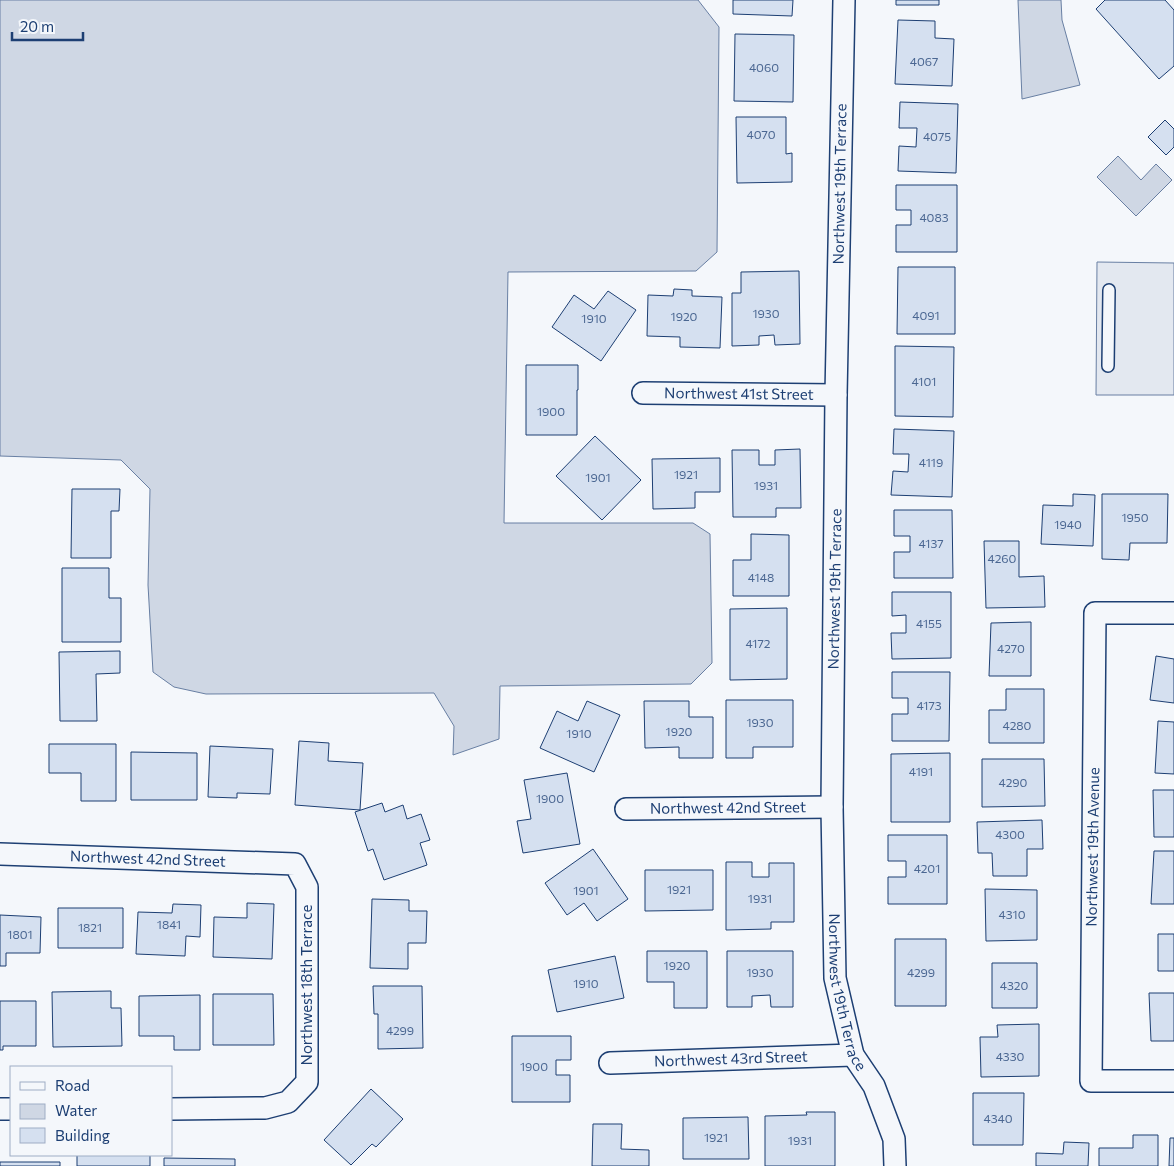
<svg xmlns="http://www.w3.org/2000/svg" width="1174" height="1166" font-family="Commissioner,sans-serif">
<rect width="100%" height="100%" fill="#f4f7fb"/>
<!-- parking -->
<path fill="#e3e8f0" stroke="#687fa3" d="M1097,262L1174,263V395H1096Z"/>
<!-- water -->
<path fill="#cfd7e4" stroke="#687fa3" d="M0,0H698L719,27L717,252L696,271L508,272L504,523H693L710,534L712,663L691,684L500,686L499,739L453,755L454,726L434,693L206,694L174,687L153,672L148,585L150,489L121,460L0,456Z
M1018,0H1061L1062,20L1080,85L1022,99Z
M1118,156L1141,180L1156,164L1172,180L1136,216L1097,177Z"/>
<!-- building -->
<path fill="#d5e0f0" stroke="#1d3f73" d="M733,0H793L792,16L733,14Z
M896,0H939V5H896Z
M1105,0H1165L1174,10V66L1159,79L1096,9Z
M898,20L935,21V38L954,39L952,86L895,84Z
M735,34L794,35L793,102L734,101Z
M900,102L958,104L956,173L898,171L899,146L916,147L917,128H899Z
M736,117H786V154L792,153V182L737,183Z
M1165,120L1174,129V147L1166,155L1148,137Z
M896,185H957V252H896V225H911V210H896Z
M898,267H955V334H897Z
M799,271L800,344L775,345L774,335L759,336V345L732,346V293H741V272Z
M674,289L692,290V296L722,297L720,348L680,347V337L647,336L648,295L673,296Z
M608,291L636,310L601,361L552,327L574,295L594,309Z
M895,346L954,347L953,417L895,416Z
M526,365H578V390H577V435H526Z
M894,429L954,431L952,497L891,495L893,471L908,472L909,454H893Z
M595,436L641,480L602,520L556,476Z
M800,449L801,508H776V517H733L732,450H759V465H775V450Z
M720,458V492H695V508L653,509L652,459Z
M72,489H120L119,511H111V558H71Z
M1073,494L1095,495L1093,546L1041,544L1043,505L1073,506Z
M1102,494H1168L1167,543H1130L1129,560L1102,559Z
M894,510H952L953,578H894V552H910V536H894Z
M751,534L789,535V596H733V560H751Z
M984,541H1019V577L1044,576L1045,607L986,608Z
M62,568H109V598H121V642H62Z
M892,592H951V658L892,659L891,633H906V615L892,616Z
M787,608V679L730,680V609Z
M1031,622V676H989L991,623Z
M120,651V673L96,674L97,721H60L59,652Z
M1156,656L1174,659V703L1150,700Z
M892,672H950L949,741H892V714H908V698H892Z
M1006,689H1044V743H989V710H1006Z
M726,700H793V747H753V758H726Z
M587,701L620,715L594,772L540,748L557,711L578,721Z
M644,701H689V717H713V758H679V747L645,748Z
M1158,721L1174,722V774L1155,773Z
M299,741L329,743L328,761L363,763L360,810L295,805Z
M49,744H116V801H81V773H49Z
M210,746L273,749L270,794L237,793V798L208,797Z
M131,752L197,753V800H131Z
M950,753V822H891V754Z
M982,759H1044L1045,806L982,807Z
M567,773L580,844L523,853L517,821L531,819L524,780Z
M1153,790H1174V837H1154Z
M382,803L385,812L403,805L407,819L421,814L430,840L420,843L427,865L384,880L373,849L368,851L355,812Z
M1042,820L1043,849H1027V876H993L992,853H978L977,822Z
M888,835H947V904H888V877H906V861H888Z
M593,849L628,899L597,921L584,903L567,915L545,883Z
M1154,851H1174V904H1151Z
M726,862H752V877H769V863H794V922H771V929L726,930Z
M645,870H713V910L645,911Z
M985,889L1037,890V940L986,941Z
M372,899L409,900V911H427L426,943H408V969L370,968Z
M247,903L274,904L272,959L213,957L214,917L247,918Z
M173,904L201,905L200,937L186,936L185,956L136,954L138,912L172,913Z
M58,908H123V948H58Z
M0,915L41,917L40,953H6V966H0Z
M1158,934H1174V971H1158Z
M895,939H946V1006H895Z
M647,951H707V1008H674V982H647Z
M727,951H793V1007H771L770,995L752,996V1007H727Z
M615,956L624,998L557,1012L548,970Z
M992,963H1037V1008H992Z
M373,986H422L423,1048L378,1049V1014H374Z
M111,991V1008H121L122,1046L53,1047L52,992Z
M1149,993H1174V1041H1151Z
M213,994H273L274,1045H213Z
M200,995V1050H174V1036H139V996Z
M0,1001H36V1046H3V1050H0Z
M1039,1024V1076L981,1077L980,1037H998L997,1025Z
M512,1036H571V1060H556V1075H570V1102H512Z
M371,1089L403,1119L376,1147L372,1144L351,1165L324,1140Z
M973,1093H1024L1023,1145H973Z
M806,1112H835V1166H765V1116L807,1115Z
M748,1117L749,1159H683V1118Z
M593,1124H622L621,1149L649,1150V1166H592Z
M1133,1135H1158V1166H1099V1148H1133Z
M1170,1138H1174V1166H1169Z
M1064,1142L1089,1143L1088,1166H1036V1153L1063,1154Z
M77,1155H150V1166H77Z
M164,1158L235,1159V1166H164Z
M0,1162H60V1166H0Z"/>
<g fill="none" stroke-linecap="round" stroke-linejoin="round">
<!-- service casing -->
<g stroke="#1d3f73" stroke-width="14">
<path id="service" d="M1108,366L1109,290"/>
</g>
<!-- minor casing -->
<g stroke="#1d3f73" stroke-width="24">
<g id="minor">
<path id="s1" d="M844,0L836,395L832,807L835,978L853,1055L874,1086L894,1139L895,1166"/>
<path id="s2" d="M643,393L836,395"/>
<path d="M1174,613H1095L1091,1081H1174"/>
<path id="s3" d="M626,809L832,807"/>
<path id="s4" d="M0,854L295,864L307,887V1082L288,1102L265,1108L171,1109"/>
<path id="s5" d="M610,1063L853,1055"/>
<path d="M0,1109H11"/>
</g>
</g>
<!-- service -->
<use href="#service" stroke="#f4f7fb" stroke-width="11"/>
<!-- minor -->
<use href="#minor" stroke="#f4f7fb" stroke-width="21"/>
</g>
<g text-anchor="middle" stroke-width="4" stroke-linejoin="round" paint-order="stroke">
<!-- number labels -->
<g font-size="12" fill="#4b6792">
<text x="924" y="66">4067</text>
<text x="764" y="72">4060</text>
<text x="761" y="139">4070</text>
<text x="937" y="141">4075</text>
<text x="934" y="222">4083</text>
<text x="766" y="318">1930</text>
<text x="926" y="320">4091</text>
<text x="684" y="321">1920</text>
<text x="594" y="323">1910</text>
<text x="924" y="386">4101</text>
<text x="551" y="416">1900</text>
<text x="931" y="467">4119</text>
<text x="686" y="479">1921</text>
<text x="598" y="482">1901</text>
<text x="766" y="490">1931</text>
<text x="1135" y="522">1950</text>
<text x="1068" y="529">1940</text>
<text x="931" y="548">4137</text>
<text x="1002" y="563">4260</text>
<text x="761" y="582">4148</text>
<text x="929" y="628">4155</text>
<text x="758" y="648">4172</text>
<text x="1011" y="653">4270</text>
<text x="929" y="710">4173</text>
<text x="760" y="727">1930</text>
<text x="1017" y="730">4280</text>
<text x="679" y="736">1920</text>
<text x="579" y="738">1910</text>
<text x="921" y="776">4191</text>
<text x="1013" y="787">4290</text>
<text x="550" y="803">1900</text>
<text x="1010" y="839">4300</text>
<text x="927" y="873">4201</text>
<text x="679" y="894">1921</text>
<text x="586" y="895">1901</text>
<text x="760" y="903">1931</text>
<text x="1012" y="919">4310</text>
<text x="169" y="929">1841</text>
<text x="90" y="932">1821</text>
<text x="20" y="939">1801</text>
<text x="677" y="970">1920</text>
<text x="760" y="977">1930</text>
<text x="921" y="977">4299</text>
<text x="586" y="988">1910</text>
<text x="1014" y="990">4320</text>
<text x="400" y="1035">4299</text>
<text x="1010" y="1061">4330</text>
<text x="534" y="1071">1900</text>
<text x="998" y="1123">4340</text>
<text x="716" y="1142">1921</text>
<text x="800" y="1145">1931</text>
</g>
<!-- street labels -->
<g font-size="15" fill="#1d3f73" stroke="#f4f7fb">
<text transform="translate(840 184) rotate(-89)" y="5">Northwest 19th Terrace</text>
<text dy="5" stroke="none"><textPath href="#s2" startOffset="96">Northwest 41st Street</textPath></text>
<text transform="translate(835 589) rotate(-89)" y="5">Northwest 19th Terrace</text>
<text dy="5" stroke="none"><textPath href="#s3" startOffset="102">Northwest 42nd Street</textPath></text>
<text transform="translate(1093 847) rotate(-89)" y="5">Northwest 19th Avenue</text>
<text dy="5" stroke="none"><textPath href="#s4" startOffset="148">Northwest 42nd Street</textPath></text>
<text transform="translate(307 985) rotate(-90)" y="5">Northwest 18th Terrace</text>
<text dy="5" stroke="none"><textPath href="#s1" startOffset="994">Northwest 19th Terrace</textPath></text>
<text dy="5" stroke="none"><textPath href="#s5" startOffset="121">Northwest 43rd Street</textPath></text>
</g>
</g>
<!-- legend -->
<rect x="10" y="1066" width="162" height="90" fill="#f4f7fb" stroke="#9eadc5"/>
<rect x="20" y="1082" width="25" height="8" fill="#f4f7fb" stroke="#9eadc5"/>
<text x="55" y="1091" font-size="15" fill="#1d3f73">Road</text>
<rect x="20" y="1104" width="25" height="15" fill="#cfd7e4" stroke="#9eadc5"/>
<text x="55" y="1116" font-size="15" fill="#1d3f73">Water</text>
<rect x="20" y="1128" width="25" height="15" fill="#d5e0f0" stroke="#9eadc5"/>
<text x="55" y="1141" font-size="15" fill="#1d3f73">Building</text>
<!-- scale -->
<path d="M12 32v8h71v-8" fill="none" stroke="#1d3f73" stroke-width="2.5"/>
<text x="20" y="32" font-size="15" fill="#1d3f73" stroke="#f4f7fb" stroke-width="4" paint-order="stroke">20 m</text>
</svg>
